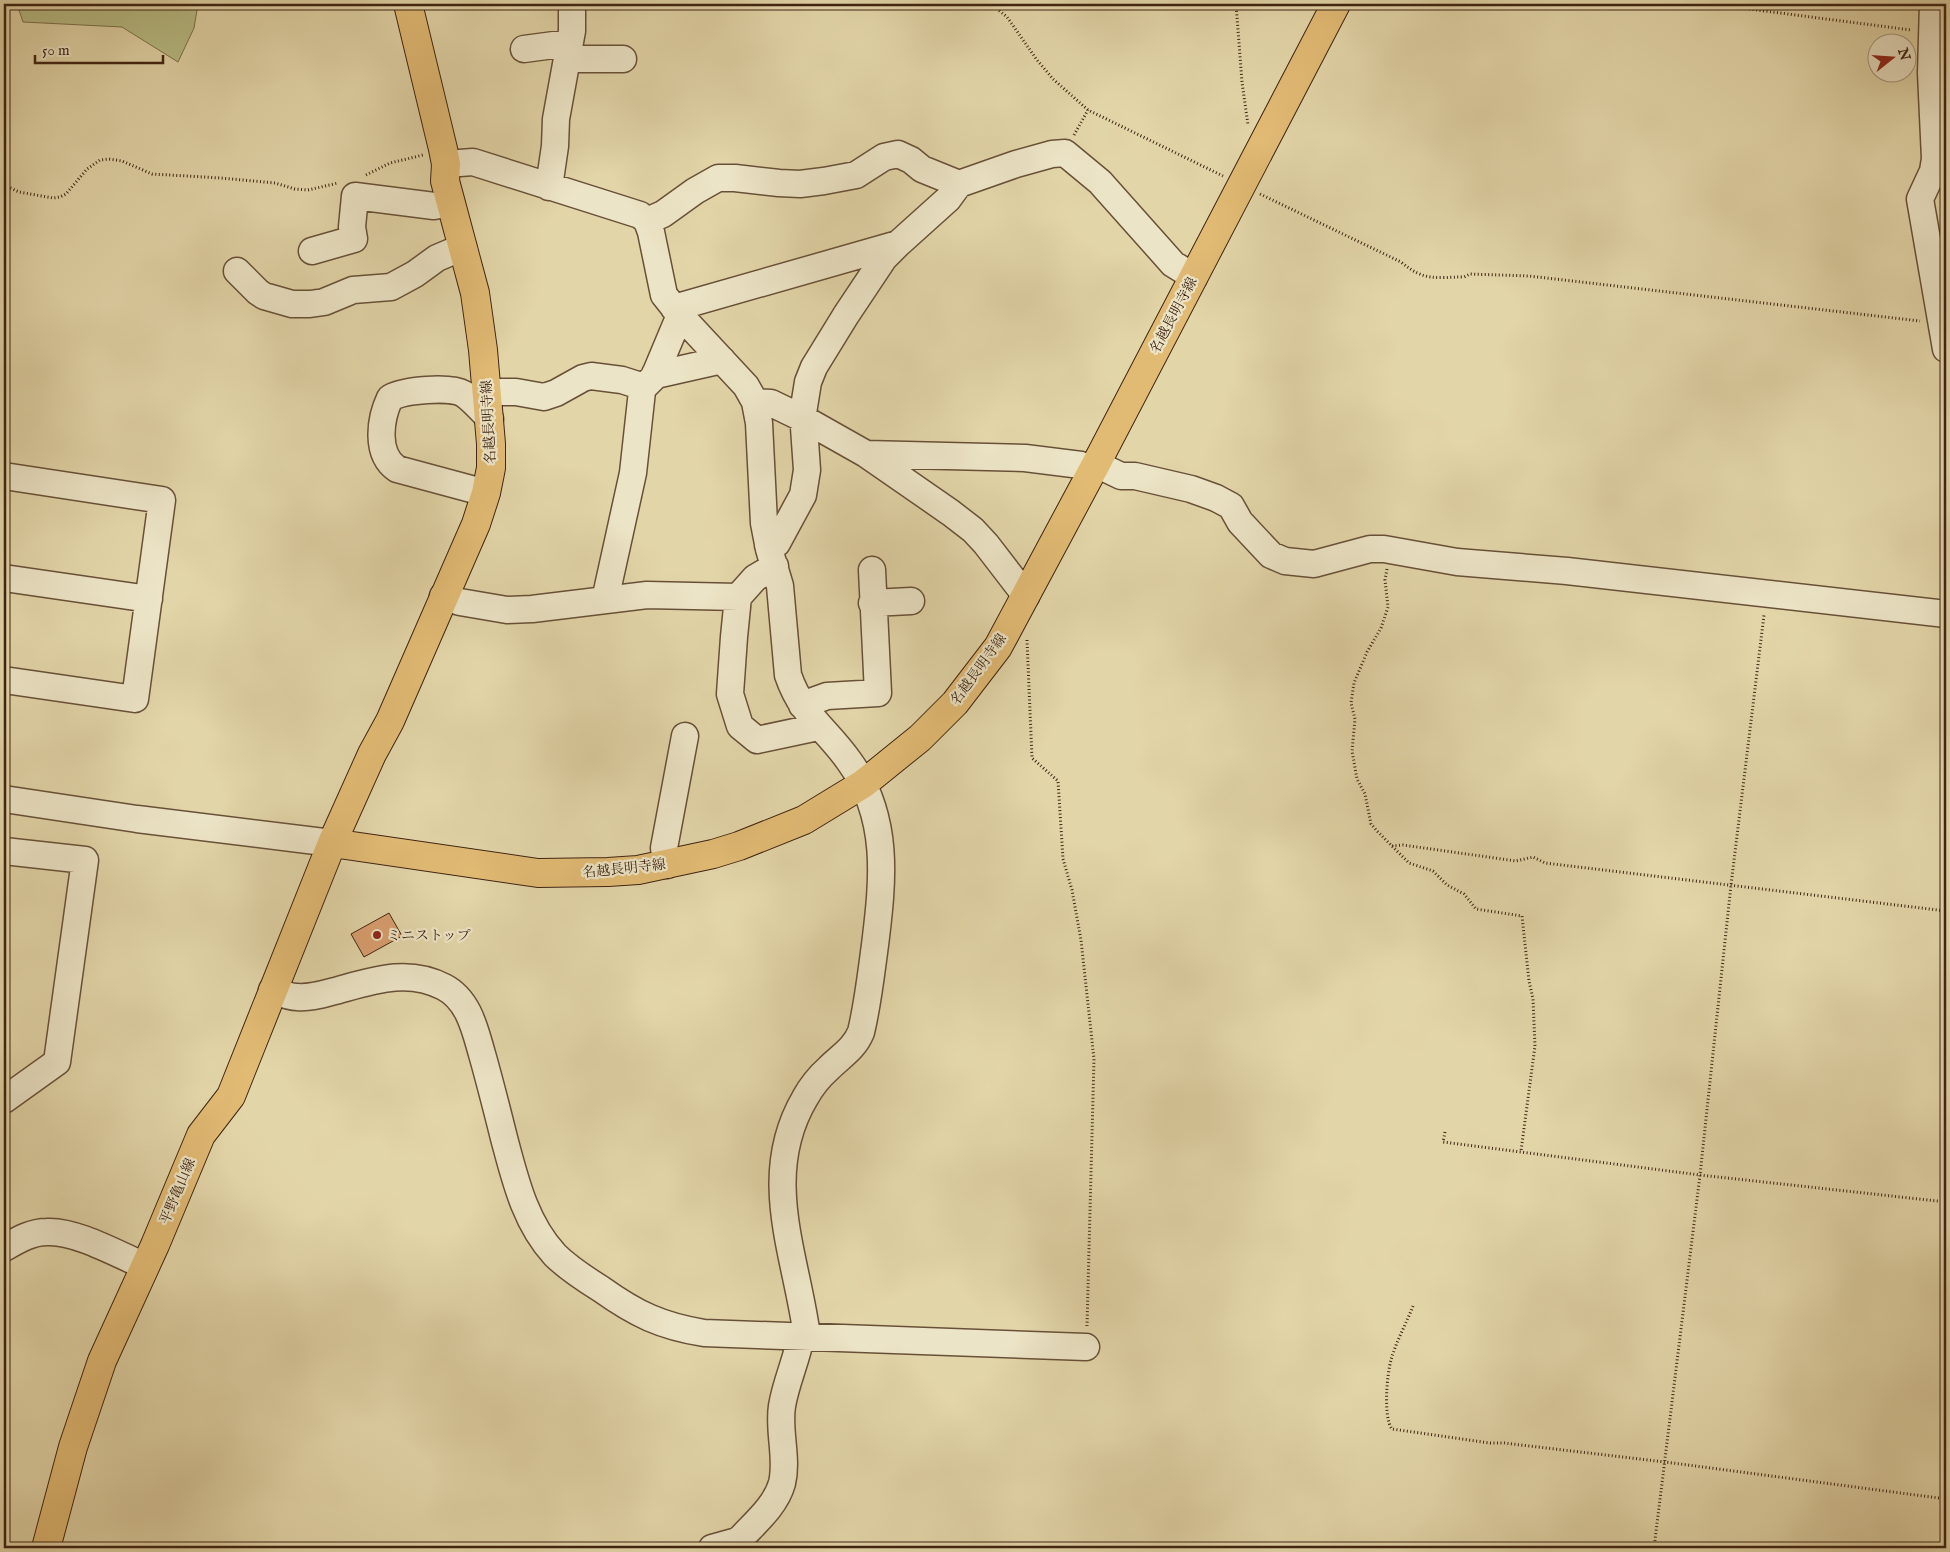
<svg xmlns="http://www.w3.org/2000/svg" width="1950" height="1552" font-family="'IM FELL English','Noto Serif JP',serif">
<rect width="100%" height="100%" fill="#e2d5a8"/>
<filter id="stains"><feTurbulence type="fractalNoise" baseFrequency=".004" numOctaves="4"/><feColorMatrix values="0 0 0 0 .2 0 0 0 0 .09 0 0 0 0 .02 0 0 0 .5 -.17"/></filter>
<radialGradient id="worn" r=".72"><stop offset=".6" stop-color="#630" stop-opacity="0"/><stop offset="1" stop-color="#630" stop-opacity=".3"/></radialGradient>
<!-- green -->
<path fill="#b8bc84" stroke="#7c704b" d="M17,4H198L194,28L178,62L122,27L23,22Z"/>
<!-- building -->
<path fill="#da9f70" stroke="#3f2412" d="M389,913L402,936L364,957L351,934Z"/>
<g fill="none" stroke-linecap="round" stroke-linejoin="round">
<!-- minor casing -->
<g stroke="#685038" stroke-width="29">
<path id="minor" d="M1933,4L1931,73L1935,159L1933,171L1920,199L1946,349
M524,49L569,43
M567,59H623
M446,164L473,162L640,215L647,221L651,232L664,295L680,315L746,386L755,402L759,423L764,523L769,549L780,586L788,675C802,716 826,728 849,761C890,817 883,880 875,945C871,974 868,1003 861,1032C854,1049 841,1056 829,1068C820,1076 811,1087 805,1098C759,1176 796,1254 807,1336
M549,187L555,146L556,119L572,31V4
M647,221L663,214L695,191L718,178H735L779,183L800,184L824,181L856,175L884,157L898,154L911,160L922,169L959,184
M312,251L354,239L352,227L355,196L434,206L451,203
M237,271L258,292L264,296L292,304H310L324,302L353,290L391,287L415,274L437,258L463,247
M674,308L898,244L948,199L959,184L1016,164L1052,154L1065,153L1100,182L1173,264L1194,277
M655,374H660L722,360
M487,392H516L544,397L556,393L583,378L591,376L622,380L644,387
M755,402L771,403L804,419L866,454L951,513L973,530L986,544L1026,596
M866,454L1025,458L1081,465L1092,470
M1096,464L1121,476H1135L1191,489L1216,498L1231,506L1240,522L1271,555L1285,561L1314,564L1370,549H1384L1457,562L1567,571L1946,614
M4,476L162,500L135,699L4,680
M486,493L397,469C375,454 380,419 390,398C404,390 450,386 464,394C474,401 482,411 490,419
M768,545L777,543L803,495L807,470L803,413L808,382L814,367L846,315L884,258L898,244
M775,566L755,578L738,597L734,637L730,694L740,726L757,740L818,727
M4,578L149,599
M443,596L460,602L507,610L532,609L647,595L738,597
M605,600L633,473L642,391L644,387L654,377L680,315
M872,603L911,601
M802,705L827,696L878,693L872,570
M4,799L137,819L332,843
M4,851L85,860L57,1062L4,1100
M667,865L664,848L685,736
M272,990C280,993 289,997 297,997C309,998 320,995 331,992C369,982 406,967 444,987C469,1000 475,1030 482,1054C490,1082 497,1110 504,1138C515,1179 525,1223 555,1255C568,1268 585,1279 601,1289C636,1314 661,1326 704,1333L1086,1347
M4,1248C18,1240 31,1232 47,1232C75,1230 119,1255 145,1266
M712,1548L737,1541L741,1538C756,1522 776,1505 782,1483C788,1458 778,1431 782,1406C786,1382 797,1359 801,1336"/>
</g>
<!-- major casing -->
<g stroke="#3f2412" stroke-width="30">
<path id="major" d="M332,843L538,873L608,872L638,870L713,854L739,846L804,820L863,784L920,738L955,703L998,647L1096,464L1336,4
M46,1548L73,1447L102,1361L155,1245L201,1135L231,1096L332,843L372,754L390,721L476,524L486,493L491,468V444L483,350L475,293L445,181L446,164L443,149L408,4"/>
</g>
<!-- path -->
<path stroke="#3f2412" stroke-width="3" stroke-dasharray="1 2.5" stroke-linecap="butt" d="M991,4L1007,17L1037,60L1053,79L1088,110L1223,176
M1236,4L1242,82L1248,125
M1711,4L1911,30
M1074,135L1088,110
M366,175L390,163L423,155
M4,185L19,192L53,198L60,197L66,194L87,169L100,160L109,159L122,161L152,174L221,178L275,183L295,189L308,190L338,183
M1260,194L1401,262C1425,282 1435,277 1464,277L1470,274L1529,276L1920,321
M1387,569L1385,580L1388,607L1381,628L1367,652L1354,683L1351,703L1355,719L1352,751L1357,779L1365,794L1371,824L1378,832L1409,863L1433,871L1447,885L1464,894L1476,909L1522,916L1529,981L1533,999L1535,1046L1521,1151
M1027,640L1032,758L1058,781L1063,859L1072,890L1081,940L1094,1059L1087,1326
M1392,846L1403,845L1516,861L1533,857L1545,863L1946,911
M1445,1132L1443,1142L1700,1175L1946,1202
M1413,1306C1406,1324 1396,1342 1391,1360C1387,1374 1383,1417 1392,1429L1490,1443H1504L1665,1462L1946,1499
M1654,1548L1700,1175L1731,885L1764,615"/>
<!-- minor -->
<use href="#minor" stroke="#ece4c6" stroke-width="26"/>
<!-- major -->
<use href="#major" stroke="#e1ba74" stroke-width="28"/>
</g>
<!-- markers -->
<circle fill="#8f2418" stroke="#ece4c6" stroke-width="2" cx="377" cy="935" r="5"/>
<g text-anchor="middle" stroke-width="4.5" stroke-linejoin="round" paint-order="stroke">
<!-- street labels -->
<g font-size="14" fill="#3f2412" stroke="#ece4c6">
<text transform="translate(1173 315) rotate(-62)" y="5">名越長明寺線</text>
<text transform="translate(488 422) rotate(-93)" y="5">名越長明寺線</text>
<text transform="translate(978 669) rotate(-54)" y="5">名越長明寺線</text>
<text transform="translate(624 868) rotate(-6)" y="5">名越長明寺線</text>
<text transform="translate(177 1191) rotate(-67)" y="5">平野亀山線</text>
</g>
<!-- poi labels -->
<g font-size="14" fill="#3f2412" stroke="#ece4c6" text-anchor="start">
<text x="387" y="940">ミニストップ</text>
</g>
</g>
<!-- margin -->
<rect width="1950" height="1552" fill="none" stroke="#e2d5a8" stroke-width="20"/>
<rect x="5" y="5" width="1940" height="1542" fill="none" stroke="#3f2412" stroke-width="2.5"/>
<rect x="10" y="10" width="1930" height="1532" fill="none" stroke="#3f2412"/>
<!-- north arrow -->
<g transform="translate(1892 58) rotate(73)"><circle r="24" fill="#ece4c6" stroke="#a7977e"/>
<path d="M0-4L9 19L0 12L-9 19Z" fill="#8f2418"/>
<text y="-8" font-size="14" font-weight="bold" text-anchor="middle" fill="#3f2412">N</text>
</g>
<!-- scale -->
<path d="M35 55v8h128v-8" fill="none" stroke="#3f2412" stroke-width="2.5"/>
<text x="42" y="55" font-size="15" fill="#3f2412" stroke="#ece4c6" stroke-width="4" paint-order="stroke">50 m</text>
<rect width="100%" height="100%" filter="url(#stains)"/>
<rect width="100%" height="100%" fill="url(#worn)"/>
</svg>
